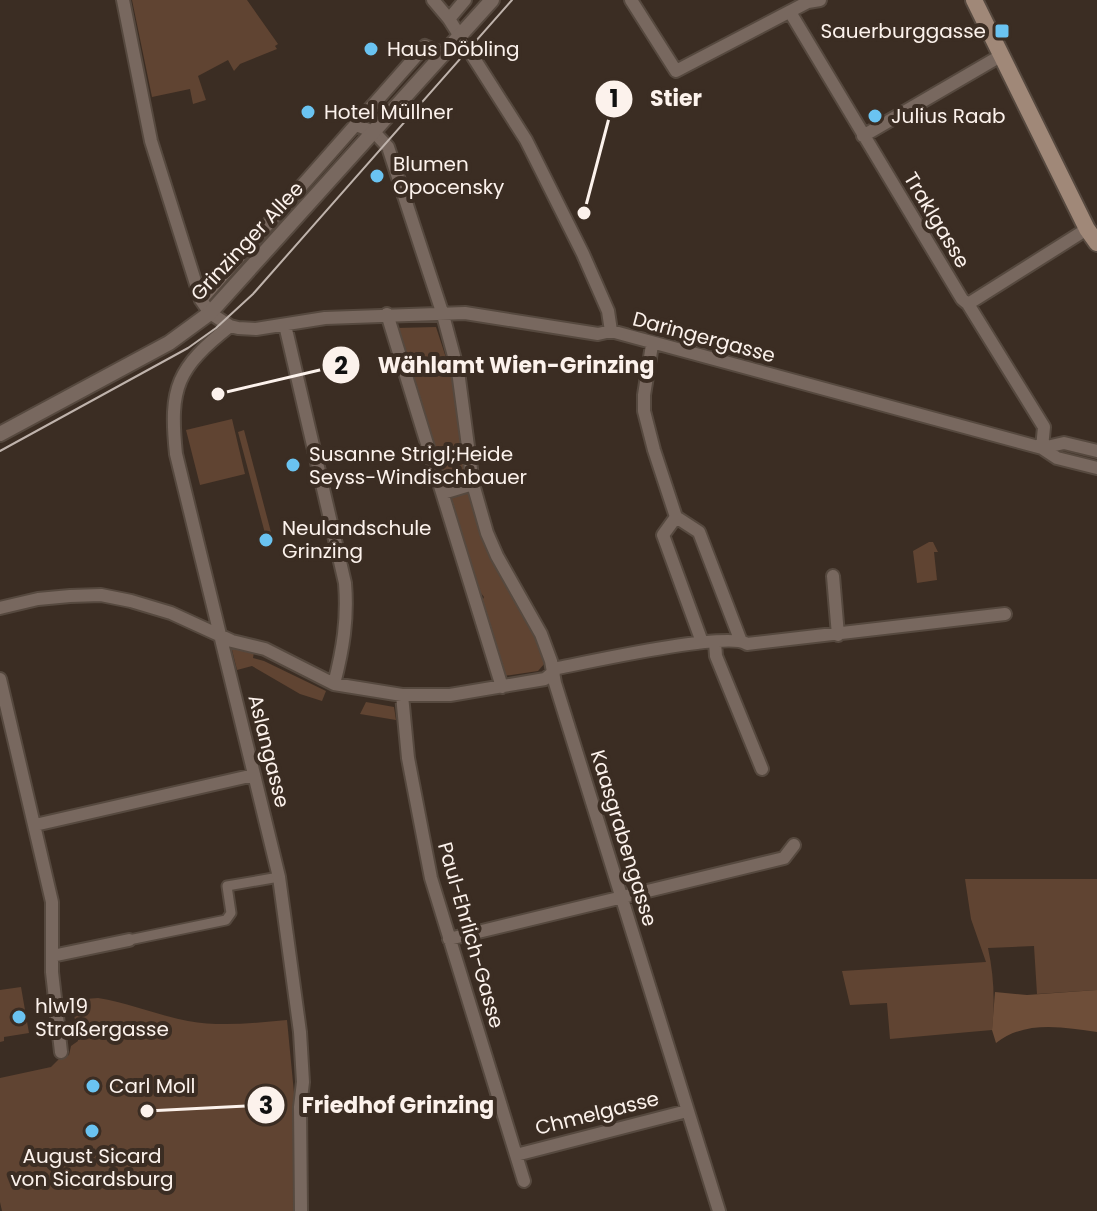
<svg xmlns="http://www.w3.org/2000/svg" width="1097" height="1211" font-family="Poppins,sans-serif">
<rect width="100%" height="100%" fill="#3b2d23"/>
<!-- green -->
<path fill="#604432" d="M132,0H247L278,44L275,46L277,49L240,64L234,71L228,60L198,76L206,100L193,104L190,89L152,97Z
M436,327L452,376L466,476L464,480L448,485L443,477L396,328Z
M232,419L245,474L200,485L186,430Z
M244,430L272,536L266,537L238,432Z
M468,492C475,513 480,537 490,557C507,593 533,625 545,663L538,671L504,676L481,603L484,597L477,588L450,502L451,498Z
M929,542H933L938,552H934L937,580L917,583L913,551Z
M237,648L254,652L253,658L264,661L326,691L322,701L300,694L252,666L237,670L232,650Z
M366,702L394,707L396,720L360,714Z
M965,879H1097V990L1037,994L1034,946L988,948C994,976 995,1001 992,1030L890,1039L887,1003L850,1005L842,971L986,962L971,919Z
M21,987L29,1033L4,1037V1041L0,1042V990Z
M98,998C129,1003 157,1015 188,1021C221,1027 254,1023 287,1020L294,1093V1211H2L0,1202V1078L51,1067L59,1059L69,1055L71,1046L78,1041L72,1000Z"/>
<!-- forest -->
<path fill="#6e4e39" d="M1097,990V1032C1063,1027 1025,1020 996,1043L992,1030L995,992L1027,995Z"/>
<g fill="none" stroke-linecap="round" stroke-linejoin="round">
<!-- pedestrian casing -->
<g stroke="#56493f" stroke-width="13">
<path id="pedestrian" d="M129,940L226,920L231,913L227,886L279,877"/>
</g>
<!-- minor casing -->
<g stroke="#56493f" stroke-width="16">
<path id="minor" d="M123,0L151,141L201,300L210,313L230,326L238,328L256,329L325,318L465,313L598,334L611,331L1042,448L1057,458L1097,468
M433,0L449,19L526,140L583,254L608,311L611,331
M631,0L676,71L808,2L820,0
M790,12L962,299L968,304L1044,427L1042,448
M449,19L465,0
M356,125L374,132L388,147L443,315L458,371L473,484L487,533L497,556L541,634L551,661L555,683L719,1211
M863,136L1002,55
M201,300L425,46L444,54
M968,304L1087,229
M387,314L502,687
M285,325L345,583C348,619 343,649 334,684
M230,326C177,368 169,387 176,454L279,877L300,1032L303,1082L300,1107L301,1211
M652,345L644,395V411L654,450L676,517L699,532L740,639
M1042,448L1064,443L1097,451
M443,493L473,484
M676,517L663,535L702,642
M833,576L838,635
M0,608L38,599L70,596L101,595L131,601L171,613L232,641L265,649L334,684L402,695H450L545,679L558,668C588,662 729,631 747,644L1005,614
M715,642L716,656L762,769
M0,679L52,902V972L61,1052
M402,695L408,758L431,878L524,1181
M35,825L254,775
M449,939L784,858L794,845
M52,956L129,940
M516,1155L687,1111"/>
</g>
<!-- tertiary casing -->
<g stroke="#56493f" stroke-width="18">
<path id="tertiary" d="M0,434L169,343L210,313L492,0"/>
</g>
<!-- secondary casing -->
<g stroke="#56493f" stroke-width="20">
<path id="secondary" d="M974,0L1087,229L1097,243"/>
</g>
<!-- pedestrian -->
<use href="#pedestrian" stroke="#78685f" stroke-width="9"/>
<!-- minor -->
<use href="#minor" stroke="#78685f" stroke-width="12"/>
<!-- tertiary -->
<use href="#tertiary" stroke="#78685f" stroke-width="14"/>
<!-- secondary -->
<use href="#secondary" stroke="#a08878" stroke-width="16"/>
<!-- tram -->
<path stroke="#bfb3ac" stroke-width="2" d="M0,451L188,348L216,328L253,294L512,0"/>
</g>
<!-- markers -->
<g fill="#6ac3f1" stroke="#3b2d23" stroke-width="3">
<rect x="994" y="23" width="16" height="16" rx="4"/>
<circle cx="371" cy="49" r="8"/>
<circle cx="308" cy="112" r="8"/>
<circle cx="875" cy="116" r="8"/>
<circle cx="377" cy="176" r="8"/>
<circle cx="293" cy="465" r="8"/>
<circle cx="266" cy="540" r="8"/>
<circle cx="19" cy="1017" r="8"/>
<circle cx="93" cy="1086" r="8"/>
<circle cx="92" cy="1131" r="8"/>
</g>
<g text-anchor="middle" stroke-width="8" stroke-linejoin="round" paint-order="stroke">
<!-- poi labels -->
<g font-size="20" fill="#fcf2ec" stroke="#3b2d23" text-anchor="start">
<text x="986" y="38" text-anchor="end">Sauerburggasse</text>
<text x="387" y="56">Haus Döbling</text>
<text x="324" y="119">Hotel Müllner</text>
<text x="891" y="123">Julius Raab</text>
<text x="393" y="171">Blumen<tspan x="393" dy="23">Opocensky</tspan></text>
<text x="309" y="461">Susanne Strigl;Heide<tspan x="309" dy="23">Seyss-Windischbauer</tspan></text>
<text x="282" y="535">Neulandschule<tspan x="282" dy="23">Grinzing</tspan></text>
<text x="35" y="1013">hlw19<tspan x="35" dy="23">Straßergasse</tspan></text>
<text x="109" y="1093">Carl Moll</text>
<text x="92" y="1163" text-anchor="middle">August Sicard<tspan x="92" dy="23">von Sicardsburg</tspan></text>
</g>
<!-- street labels -->
<g font-size="20" fill="#fcf2ec" stroke="#3b2d23">
<text transform="translate(937 220) rotate(59)" y="7">Traklgasse</text>
<text transform="translate(247 241) rotate(-47)" y="7">Grinzinger Allee</text>
<text transform="translate(704 337) rotate(15)" y="7">Daringergasse</text>
<text transform="translate(269 751) rotate(76)" y="7">Aslangasse</text>
<text transform="translate(624 838) rotate(73)" y="7">Kaasgrabengasse</text>
<text transform="translate(471 935) rotate(74)" y="7">Paul-Ehrlich-Gasse</text>
<text transform="translate(597 1113) rotate(-14)" y="7">Chmelgasse</text>
</g>
</g>
<!-- callouts -->
<path fill="none" stroke="#fcf2ec" stroke-width="3" d="M584 213L614 99M218 394L341 365M147 1111L266 1105"/>
<g fill="#fcf2ec" stroke="#3b2d23" stroke-width="3">
<circle cx="584" cy="213" r="8"/>
<circle cx="218" cy="394" r="8"/>
<circle cx="147" cy="1111" r="8"/>
<circle cx="614" cy="99" r="20"/>
<circle cx="341" cy="365" r="20"/>
<circle cx="266" cy="1105" r="20"/>
</g>
<g font-size="24" text-anchor="middle" font-weight="bold" fill="#111">
<text x="614" y="107">1</text>
<text x="341" y="374">2</text>
<text x="266" y="1114">3</text>
</g>
<g font-size="22" text-anchor="middle" font-weight="bold" fill="#fcf2ec" stroke="#3b2d23" stroke-width="8" stroke-linejoin="round" paint-order="stroke">
<text x="676" y="106">Stier</text>
<text x="516" y="373">Wählamt Wien-Grinzing</text>
<text x="398" y="1113">Friedhof Grinzing</text>
</g>
</svg>
